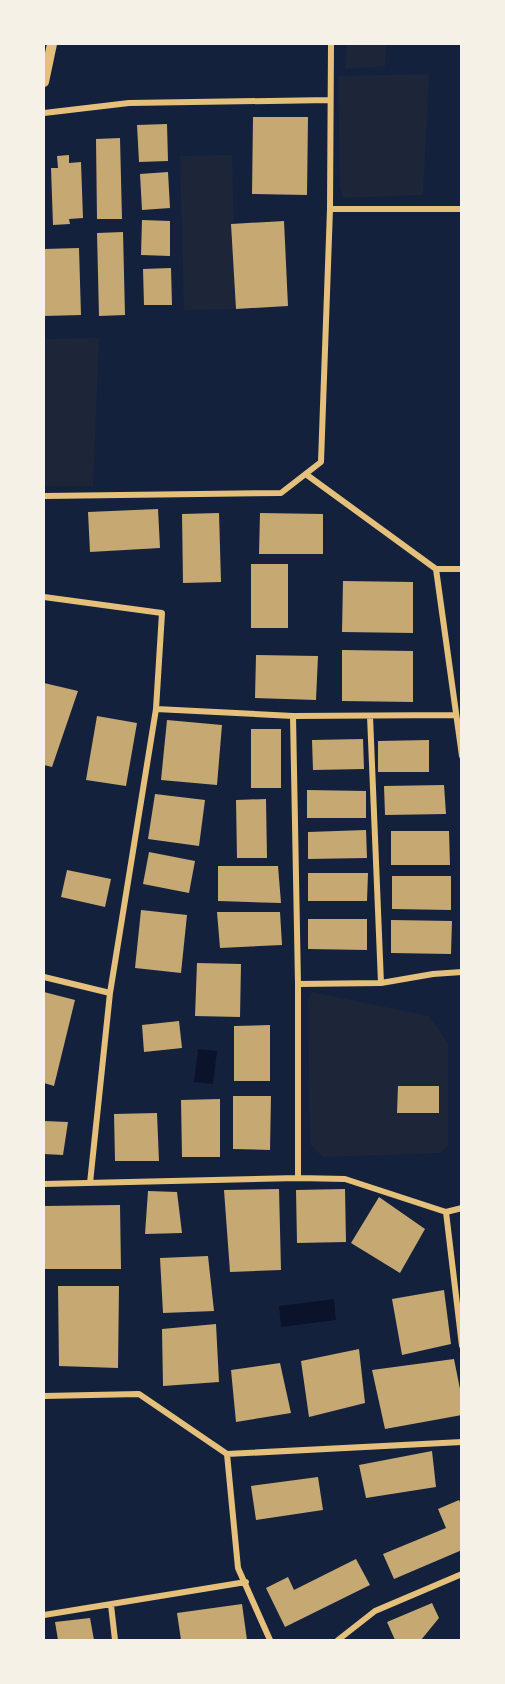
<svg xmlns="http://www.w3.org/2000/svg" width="505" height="1684" font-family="Jost,sans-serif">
<rect width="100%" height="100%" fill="#14213d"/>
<!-- green -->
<path fill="#1d2539" d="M347,44H386L385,66L345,69Z
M429,74L423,195L343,198L340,186L338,76Z
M232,155L236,309L184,310L180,156Z
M99,338L93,486H44V339Z
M312,992L429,1016L448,1043V1146L439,1153L323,1157L310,1144L308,1000Z"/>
<!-- water -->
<path fill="#0b132b" d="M198,1049L217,1051L213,1084L194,1082Z
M334,1299L336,1320L281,1327L279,1306Z"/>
<!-- building -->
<path fill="#c6a872" d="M253,117H308L307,195L252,194Z
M167,124L168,161L139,162L137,125Z
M120,138L122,219H97L96,139Z
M69,155V163L81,162L83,218L69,219L70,224L53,225L51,168H58L57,156Z
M168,172L170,208L142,210L140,174Z
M142,220L170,221V256L141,255Z
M284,221L288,306L236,309L231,224Z
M123,232L125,315L99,316L97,233Z
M79,248L81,315L44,316V249Z
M171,268L172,305H144L143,269Z
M158,509L160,548L90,552L88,512Z
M219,513L221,582L183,583L182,514Z
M260,513L323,514V554H259Z
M251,564H288V628H251Z
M343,581L413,582V633L342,632Z
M342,650L413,651V702L342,701Z
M256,655L318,656L316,700L255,698Z
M44,683L78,691L52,767L44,765Z
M97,716L137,723L126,786L86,780Z
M167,720L222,725L217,785L161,780Z
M251,729H281V788H251Z
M363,739L364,769L313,770L312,740Z
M429,740V772H378V741Z
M444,785L446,814L385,815L384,786Z
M307,790L366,791V818H307Z
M155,794L205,800L199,846L148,839Z
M266,799L267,858H237L236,800Z
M366,830L367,858L308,859V832Z
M391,831H449L450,865H391Z
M149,852L195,861L189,893L143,884Z
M218,866H278L281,903L218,901Z
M67,870L111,879L105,907L61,897Z
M308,873H368L367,901H308Z
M392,876H451V910L392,909Z
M141,910L187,915L181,973L135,968Z
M217,912H280L282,945L220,948Z
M308,919H367V950L308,949Z
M391,920L452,921L451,954L391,953Z
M197,963L241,964L240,1017L195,1016Z
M44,992L75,1000L54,1086L44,1083Z
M179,1021L182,1048L144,1052L142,1025Z
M270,1025V1081H234V1026Z
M398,1086H439V1113H397Z
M233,1096H271L270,1150L233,1149Z
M220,1099V1157H182L181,1100Z
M157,1113L159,1161H115L114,1114Z
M44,1121L68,1122L63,1155L44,1154Z
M279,1189L281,1270L230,1272L224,1190Z
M345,1189L346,1242L297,1243L296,1190Z
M148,1191L177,1192L182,1233L145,1234Z
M379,1197L425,1229L400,1273L351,1243Z
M120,1205L121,1269H44V1206Z
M208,1256L214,1311L163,1313L160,1258Z
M58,1286H119L118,1368L59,1366Z
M444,1290L451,1344L402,1355L392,1299Z
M216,1324L219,1382L163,1386L162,1329Z
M359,1349L365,1403L309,1417L301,1361Z
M454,1359L462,1399V1415L385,1429L372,1370Z
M280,1363L291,1413L236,1422L231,1370Z
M432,1451L436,1487L366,1498L359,1465Z
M318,1477L323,1510L256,1520L251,1486Z
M459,1500L462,1506V1550L394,1579L383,1554L446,1528L438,1509Z
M356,1559L370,1585L285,1627L266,1588L288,1577L294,1590Z
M432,1603L439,1618L421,1640H395L387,1622Z
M242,1604L247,1640H181L177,1613Z
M90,1618L94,1640H58L55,1622Z"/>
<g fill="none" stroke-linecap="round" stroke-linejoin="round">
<!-- minor -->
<path stroke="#e5c07b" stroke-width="6" d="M44,113L129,103L330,100
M330,209H462
M307,475L436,569L462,756
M44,496L281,493L321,462L330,209L331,44
M436,569H462
M44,597L162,613L156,709L110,993L90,1183
M156,709L293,716L454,715
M293,716L298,984V1178
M370,716L381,983
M44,977L110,993
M298,984L381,983L433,974L462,972
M44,1184L298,1178L345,1179L446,1212
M446,1212L462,1346
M446,1212L462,1208
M44,1396L139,1394L227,1454
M227,1454L462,1442
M227,1454L238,1568L270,1640
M111,1605L115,1640
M44,1615L246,1582
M338,1640L375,1611L462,1574"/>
<!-- tertiary -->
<path stroke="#e5c07b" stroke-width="10" d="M44,82L52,44"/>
</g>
<!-- border -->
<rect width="505" height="1684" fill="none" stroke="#f6f1e7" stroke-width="90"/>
</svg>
